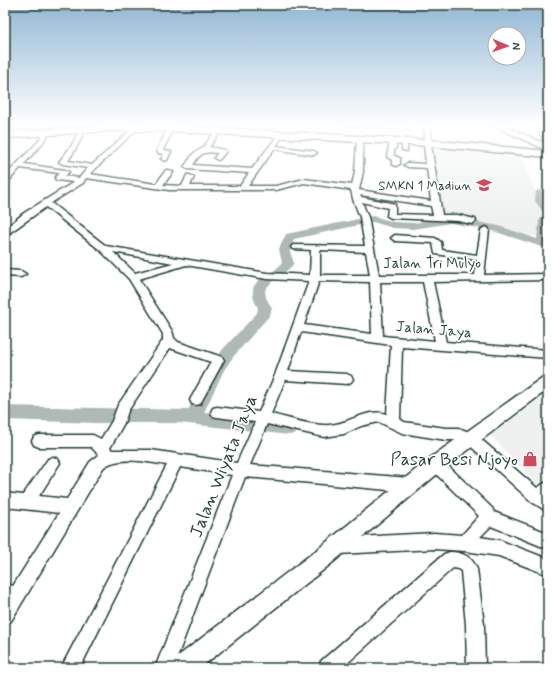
<svg xmlns="http://www.w3.org/2000/svg" width="553" height="673" font-family="Mynerve,sans-serif">
<rect width="100%" height="100%" fill="#fff"/>
<filter id="ink" filterUnits="userSpaceOnUse"><feTurbulence type="fractalNoise" baseFrequency=".025" numOctaves="2"/><feDisplacementMap in="SourceGraphic" scale="8" xChannelSelector="R" yChannelSelector="G"/><feConvolveMatrix kernelMatrix="1 2 1 2 8 2 1 2 1" color-interpolation-filters="sRGB"/></filter>
<g filter="url(#ink)">
<!-- built -->
<path fill="#eef1f0" d="M429,146L521,155L547,222L544,237L487,232L477,222L440,216Z
M548,390V483L541,489L490,435Z"/>
<!-- green -->
<path fill="#dee3e2" stroke="#7e908b" d="M410,125L411,131L342,126V125Z"/>
<g fill="none" stroke-linecap="round" stroke-linejoin="round">
<!-- river -->
<path fill="#afbab7" fill-rule="evenodd" d="M548,189V195H545C545,202 548,207 548,214L544,213L535,201L536,191Z
M373,216L394,222L413,223L451,217L499,226L537,239L539,221L540,219L548,216V244L546,246L542,247L493,231L451,223L413,229L393,228L373,222L294,239L290,252L294,263C286,274 268,282 265,291L266,298L272,308L270,315L233,357L224,370L204,412L290,421L296,423L298,428L296,433L290,435L179,423H98L5,420V406L188,410L213,363L223,349L257,313L258,308C242,278 267,281 282,263L279,249L286,234Z"/>
<!-- minor casing -->
<g stroke="#1f3d34" stroke-width="3">
<path id="minor" d="M7,125H14L5,133V127Z
M424,125H430L432,143L431,145L442,215H458L475,219L476,221L472,224L458,221L391,218L387,216L388,208L362,202L368,217L379,275H475L477,260L435,254L433,243L395,241L391,238L395,235L435,238L441,242L442,250L477,255L481,230L485,227L488,228L489,230L484,275L548,274V280L433,282L446,342L548,350V358L402,347L400,419L404,422L446,428H458L475,434L537,488L548,481V512L532,502L466,442L458,440H446L402,433L379,422L361,426L344,434L324,437L267,424L250,465L410,478L415,480L417,485L415,490L410,492L245,477L173,668H155L232,475L180,467L80,668H61L167,465C149,462 116,455 103,468L11,621L5,624V583L13,586L59,513L6,507L5,493L23,495L48,459L53,457L58,459L60,463L39,496L67,499L90,462L99,455L91,447H39L34,445L32,441L34,437L39,435H93L101,439L112,421L118,405L163,340V334L129,279L100,250L46,207L5,236V229L24,213L74,182L56,180L55,178L59,173L20,168L8,182H5V176L37,143L45,131L47,130L50,132L41,145L24,164L65,170L69,172L65,176L79,178L88,168L63,164L59,162L72,145L80,129L85,130L78,145L68,161L92,165L135,126L137,127V129L90,174L156,184L166,170H169L173,172L163,185L182,186L187,175H190L194,177L190,186H240L249,173L188,169L184,167L194,153L203,148L215,131L217,130L220,132L209,147L225,150L226,151L220,159L218,160L214,158L218,153C204,151 200,153 193,165L252,169L278,135L280,134L283,136L276,146L314,151L317,153L314,155L274,149L248,186H276L304,179L352,185L355,172L357,139L360,137L363,139V172L359,190L431,201L427,168L408,167L404,165L408,163L426,164L424,143L425,141ZM86,178L169,190H276L304,183L351,190L353,199L360,217L365,246L293,245L291,247L293,249L311,250L310,275L267,273L106,246L51,203L83,183ZM360,195L431,206L433,215L395,214V204L361,197ZM320,250L366,252L370,275H320ZM113,252L173,263L135,273ZM186,265L267,279L309,281L275,375L259,412L217,407L213,408L211,412L213,416L217,417L255,422L237,463L151,450H112L110,448L124,423L128,411L170,348L211,362L190,400L192,404L196,405L200,404L224,360L222,357L178,342L174,338L172,331L139,279ZM319,281L370,282L372,334L304,325ZM380,282H423L435,341L383,336ZM301,332L391,345L387,414C365,407 346,427 323,425C306,424 288,418 271,414L285,380L347,384L351,382L353,379L351,376L347,374L288,371Z
M168,128L173,129L163,150L171,152L167,160L165,161L161,159L164,154L158,153L157,150Z
M393,139L396,141V148L394,150V156L400,158V164L396,166L392,164V160L387,157L390,141Z
M402,141L407,142V151L402,150Z
M5,270L21,271L26,274L21,277L5,276Z
M436,458L441,459L492,508L494,512L548,533V549L491,526L480,537L499,540L548,559V575L499,556L465,551L434,549L338,554L332,552L330,546L332,540L338,538L434,533L462,535L479,516L431,469L429,464L431,459Z
M450,552C463,552 472,557 477,569L484,625L485,668H467L466,625L461,571L458,569L453,568L342,668H319L321,661L444,554Z"/>
</g>
<!-- major casing -->
<g stroke="#1f3d34" stroke-width="3">
<path id="major" d="M492,125H503L548,145V151Z
M536,125H544L548,133V144L544,141Z
M548,375V389L442,470L332,563L200,668H169L173,660L318,549L430,458L543,377Z"/>
</g>
<!-- highway casing -->
<g stroke="#1f3d34" stroke-width="3">
<path id="highway" d="M109,125H166L429,140L548,151V157L429,146L166,131H109L5,138V132Z"/>
</g>
<!-- minor -->
<use href="#minor" fill="#fff" fill-rule="evenodd"/>
<!-- major -->
<use href="#major" fill="#fff" fill-rule="evenodd"/>
<!-- highway -->
<use href="#highway" fill="#fff" fill-rule="evenodd"/>
</g>
</g>
<!-- sky -->
<linearGradient id="sky" x2="0" y2="1"><stop stop-color="#91b6d4"/><stop offset="0.57" stop-color="#fff"/><stop offset="1" stop-color="#fff" stop-opacity="0"/></linearGradient>
<rect width="553" height="219" fill="url(#sky)"/>
<!-- icons -->
<defs>
<g id="school-bare" transform="scale(1.2)"><path d="M0-5L7-2L0 1L-7-2ZM-4 1L0 2.5L4 1V4Q0 6-4 4Z" fill="#d1495b" stroke="#fff" stroke-width="2.5" paint-order="stroke"/></g>
<g id="shop-bare" transform="scale(1.2)"><path d="M-5-2.5h2.3a2.7 3.5 0 0 1 5.4 0H5L5.5 6h-11ZM-1.5-2.5h3a1.5 2.3 0 0 0-3 0Z" fill="#d1495b" stroke="#fff" stroke-width="2.5" paint-order="stroke"/></g>
</defs>
<g fill-rule="evenodd">
<use href="#school-bare" x="484" y="185"/>
<use href="#shop-bare" x="530" y="459"/>
</g>
<g text-anchor="middle" stroke-width="3.5" stroke-linejoin="round" paint-order="stroke">
<!-- far-poi labels -->
<g font-size="13" fill="#1f3d34" stroke="#fff" text-anchor="end">
<text x="472" y="190">SMKN 1 Madiun</text>
</g>
<!-- street labels -->
<g font-size="15" fill="#1f3d34" stroke="#fff">
<text x="432" y="268">Jalan Tri Mulyo</text>
<text transform="translate(434 329) rotate(5)" y="5">Jalan Jaya</text>
</g>
<!-- near-poi labels -->
<g font-size="18" fill="#1f3d34" stroke="#fff" text-anchor="end">
<text x="518" y="465">Pasar Besi Njoyo</text>
</g>
<!-- near-street labels -->
<g font-size="18" fill="#1f3d34" stroke="#fff">
<text transform="translate(223 466) rotate(-68)" y="6">Jalan Wiyata Jaya</text>
</g>
</g>
<!-- margin -->
<rect width="553" height="673" fill="none" stroke="#fff" stroke-width="20"/>
<rect x="10" y="10" width="533" height="653" fill="none" stroke="#1f3d34" stroke-width="1.5" filter="url(#ink)"/>
<!-- north arrow -->
<g transform="translate(507 46) rotate(92)"><circle r="19" fill="#ffffff" stroke="#a5b1ae"/>
<path d="M0-3L7 15L0 10L-7 15Z" fill="#d1495b"/>
<text y="-6" font-size="11" font-weight="bold" text-anchor="middle" fill="#1f3d34">N</text>
</g>
</svg>
